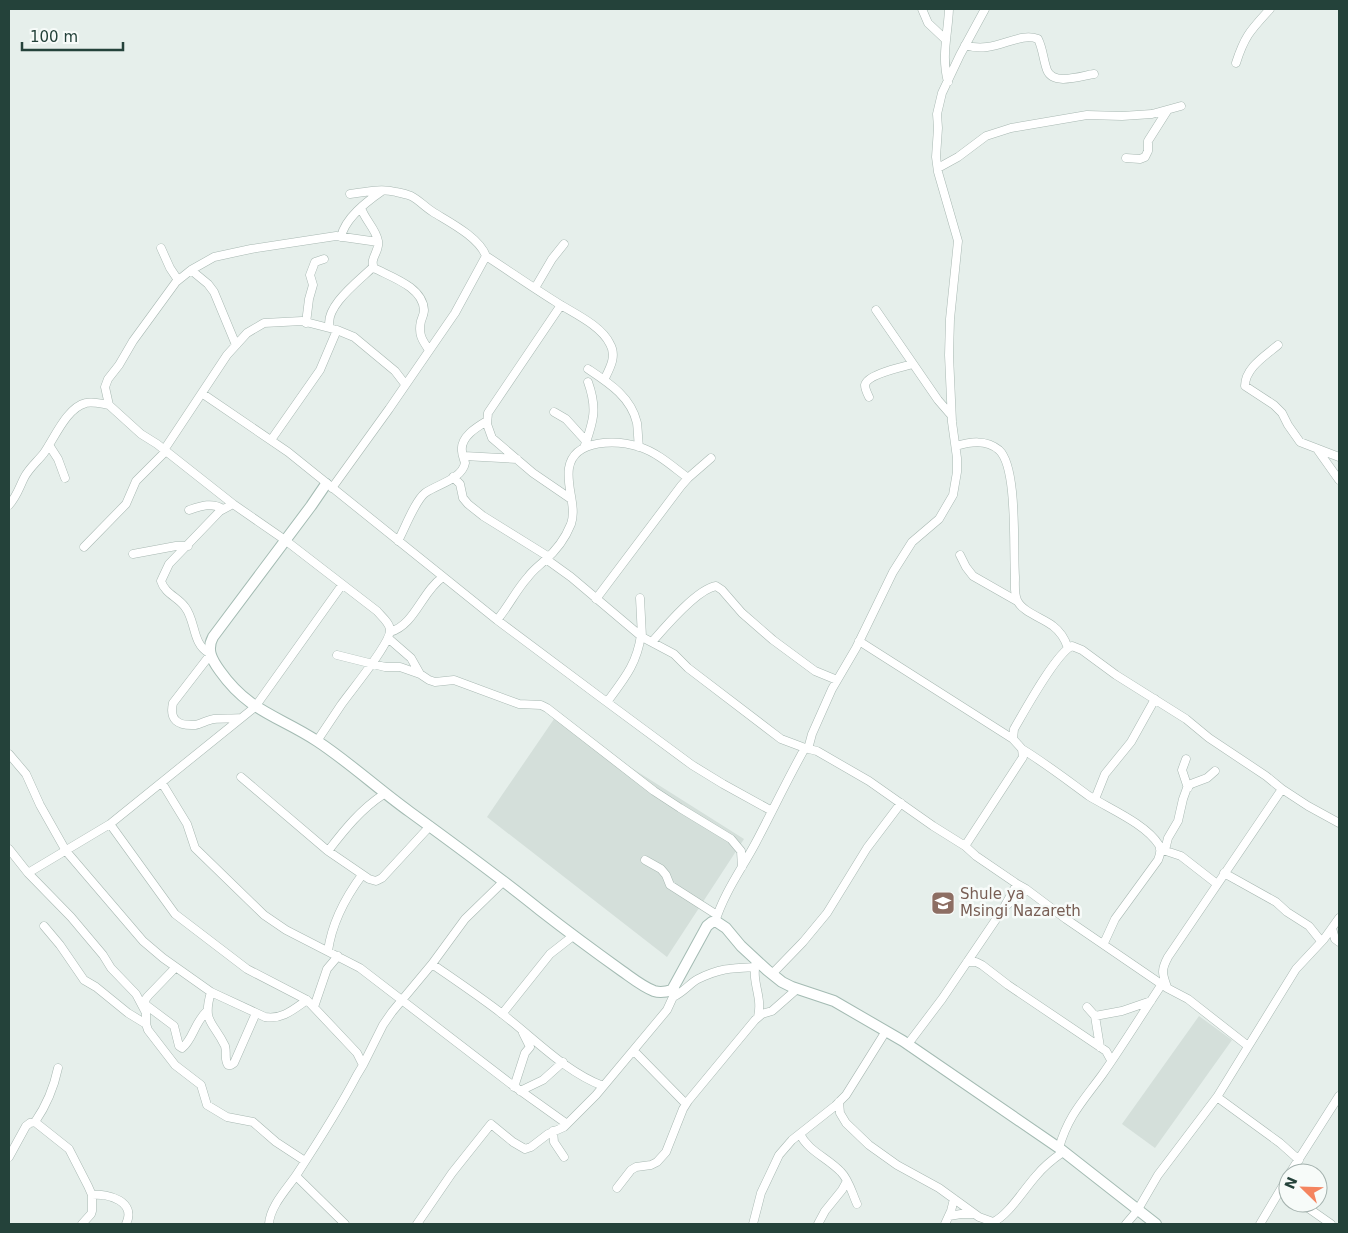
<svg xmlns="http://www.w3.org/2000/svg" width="1348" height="1233" font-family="'DejaVu Sans',sans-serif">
<rect width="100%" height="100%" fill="#e6efeb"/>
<!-- built -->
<path fill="#d4dfda" d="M554,719L744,839L667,957L487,817Z
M1199,1016L1232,1040L1155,1148L1122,1124Z"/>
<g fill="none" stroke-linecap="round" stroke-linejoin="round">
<!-- street casing -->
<g stroke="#a8b8b2" stroke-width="9">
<path id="street" d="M922,9L928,23L945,39
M965,45C994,55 1017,31 1038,39C1043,49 1043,59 1047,70C1053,86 1081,76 1094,74
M1236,63C1245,35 1251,30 1270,9
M948,82C941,56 948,34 949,9
M1126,158L1140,159L1145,157L1148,151V141L1167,111
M938,168L958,157L986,136L1011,128L1087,115L1122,116L1152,114L1181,106
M361,208C365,220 376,229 378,241C380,252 369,258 374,268C391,277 423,287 424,310C424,314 422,318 421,321C418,334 422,340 429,350
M341,237C345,218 366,202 382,191
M161,248L170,268L178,280
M486,256C509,271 532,287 556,302C573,313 601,325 610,344C617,356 610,368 604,380
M191,270L208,284L214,292L236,345
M535,288L552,259L564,244
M561,305L488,413L487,424L492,438L533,473L571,499
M876,310L938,400L951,415
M306,323L309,299L313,285L310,275L315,262L324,259
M330,328C323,307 360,280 373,267
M1278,345C1265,356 1245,368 1245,386L1274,405L1282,413L1288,425L1300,442L1339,457
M588,369C609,383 631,397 637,423C638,431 638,439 639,447
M203,394L288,452L497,620L600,697L692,765L723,784L772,811
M869,397C867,393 865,389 865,385C867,374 903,367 913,364
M554,412L566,419L586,441
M271,440L320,370L337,330
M49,445L58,459L65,478
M956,446C970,442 986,439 999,450C1018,467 1013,550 1015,577C1015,584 1014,593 1017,600C1022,612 1043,618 1053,626C1061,632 1065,639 1068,648
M584,448C593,422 598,410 588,382
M1317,449L1339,480
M164,450L227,355L247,333L264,323L302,321L337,330L354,337L395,371L405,384
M464,456L517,459
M453,477L460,484L463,498L468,504L483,516L549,557
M332,488L389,409L455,313L486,256C479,237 449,222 433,212C425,207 419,200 411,196C406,194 401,193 396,192C381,188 365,192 350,194
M9,505C17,496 19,488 24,478C29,468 37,462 44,453C54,439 67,407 86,403C93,401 102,404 109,405
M189,510C201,506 212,502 223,509
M398,541C405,528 415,501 425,493C438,484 462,479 465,463C464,459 462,455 462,451C460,437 477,427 487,421
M84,547L126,504L136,481L166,451
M133,554L176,546H188
M960,555L966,567L973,576L1017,601
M546,559L571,577L642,637L674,654L688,668L781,739L805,748
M640,598L642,637
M596,599L681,486L688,478L711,458
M497,620C509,606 516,590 528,577C533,570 539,566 544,561C556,551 565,539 571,524C577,507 566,487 569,468C574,438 618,440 640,447C658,453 673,467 688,478
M390,632C415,625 422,591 443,577
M388,638L411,658L420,674L429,680L435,682L454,680L519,704L541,705L547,708L654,791L680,808L731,839L741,851L742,867
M859,641L1013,739
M652,642C665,627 697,589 716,586L722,590L742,613L773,640L815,671L837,680
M209,653C192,644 196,621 185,607C178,597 165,594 161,581L169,564L220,511L233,504
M210,655L173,703C169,720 178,726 195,725C201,724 207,720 214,719C223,718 232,719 241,718
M337,655L385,667H400L420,674
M607,702C624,679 637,664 641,635
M317,741C325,729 333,717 341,705C350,692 391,643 390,630C390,623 381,616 377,611L285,540L233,504L157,444L141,434L109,405L105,387L108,379L119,365L133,341L176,282L191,270L214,257L251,249L336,236L378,242
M808,749L812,734L832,689L856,648L893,572L912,542L939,519L953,495L957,472V458L952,422L949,355L950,319L958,241L938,172L936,157L938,128L937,114L942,93L960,55L985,9
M1022,749C1045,763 1067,780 1089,796C1110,809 1146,824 1159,845C1162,850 1160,855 1158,860L1115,919L1104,943
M9,754L26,774L40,805L66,851L143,941L163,958L211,992L265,1017C282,1020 294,1009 307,1000
M1186,759L1182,770L1188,788
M241,777L328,851L369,879L376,881L382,878L430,826
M162,783L187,824L195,848L264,915L286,930L360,968L511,1084L567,1124
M1095,799L1105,774L1131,742L1155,699
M110,824L175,914L247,969L307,1000L357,1053L363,1065L357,1075C339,1109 318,1142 297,1174C287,1189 270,1206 269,1224
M965,846L1023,757L1022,749L1013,739L1014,729C1024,712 1056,653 1072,646L1082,650L1116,675L1186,719L1209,738L1266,776L1282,789L1308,806L1339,823
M9,849L28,873L71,917L103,955L111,968L136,994L146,1013
M1160,849L1181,856L1217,884
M1165,850L1168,838L1178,821L1183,799L1187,788L1191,784L1207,778L1215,771
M328,851C345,829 361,809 384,794
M645,860L661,869L666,875L670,885L717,915
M28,873L110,824L255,707L342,585
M1224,873L1276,902L1287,912L1309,926L1321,941
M1007,905L1026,889
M715,922C724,893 741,870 755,844C772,812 787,780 805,748L817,751L869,781L933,826L965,846L976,856L1017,884L1026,889L1066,919L1167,988L1188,999L1248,1046
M44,926L60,945L84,980L96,987L128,1013L146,1024
M1332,928L1335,939L1339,942
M328,951C332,922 345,898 362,875
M756,962C751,983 763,996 758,1017
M967,962H976L982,965L1008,985L1106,1051L1111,1060
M432,964C455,980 479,996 501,1013C534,1038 564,1071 603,1086
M175,968L148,996L145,1000L146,1005L174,1026L179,1046L182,1048C193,1040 194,1023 207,1011
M772,974L803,942L827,913L867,848L901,803
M1167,987C1162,973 1161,970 1168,957L1282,789
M211,992C202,1023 213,1021 225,1046C227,1053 224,1059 228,1065H231L234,1063L256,1013
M673,997C684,992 690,983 698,979C720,968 732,968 755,967
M146,1005V1024L148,1030L175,1065L201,1085L207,1105L227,1117L253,1122L276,1142L305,1161
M314,1007L327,969L338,956
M1087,1007L1095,1016L1100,1047
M502,1014L550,954L573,936
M1095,1016L1122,1011L1151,1001
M908,1044L942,999L1003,909L1017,884
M634,1051L686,1104
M363,1065L383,1025L392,1012L432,964L465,919L504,881
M514,1087L525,1053L530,1047L523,1033
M520,1091L543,1080L563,1062
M1217,1097L1280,1143L1299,1160
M839,1102L840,1113L846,1123L869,1145L897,1165L939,1188L979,1217L993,1222C1007,1217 1025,1188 1036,1176C1044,1166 1053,1159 1063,1152
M35,1122L69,1149L88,1186L92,1195V1211L91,1214L82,1224
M553,1131L554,1142L564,1157
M800,1134C808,1151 828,1158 841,1172C849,1180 852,1193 857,1204
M1059,1148C1068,1116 1083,1101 1102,1075C1123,1045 1142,1014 1162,984
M9,1157L26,1126L30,1123L35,1122C46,1106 54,1087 58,1068
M1290,1173L1339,1096
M296,1176L345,1224
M617,1188L631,1170L636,1167L651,1165L657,1162L666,1152L683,1109L688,1101L755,1020L762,1014L772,1011L797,989
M92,1195C109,1193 137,1202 126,1224
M1301,1203L1331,1224
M949,1216L961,1214H974
M417,1224L452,1173L491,1124L513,1142L525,1149L531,1147L548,1134L564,1127L596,1095L667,1010L673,997L675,987
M753,1224L761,1193L779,1155L792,1140L835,1106L846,1095L886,1031
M818,1224L825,1211L842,1190L847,1181
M945,1224L951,1211L954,1199
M1126,1224L1137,1211L1158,1175L1217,1097L1296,969L1324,939L1339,918
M1260,1224L1288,1177"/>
</g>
<!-- secondary casing -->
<g stroke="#a4bbb3" stroke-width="12">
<path id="secondary" d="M326,484L311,506L213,637C206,650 212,660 220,671C249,712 279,716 317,741C349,762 378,789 410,812C454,844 498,876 540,910C567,931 594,951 622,971C632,978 643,987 654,991C660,993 666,992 672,990L707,926L712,922H717L726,928L741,946L767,970L782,982L792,987L834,1001L903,1041L1059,1148L1156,1224"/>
</g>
<!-- street -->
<use href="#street" stroke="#fff" stroke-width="8"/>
<!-- secondary -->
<use href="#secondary" stroke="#fff" stroke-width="10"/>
</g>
<!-- icons -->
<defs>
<g id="school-square" transform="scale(1.25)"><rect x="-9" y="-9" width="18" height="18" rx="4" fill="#8d6e63" stroke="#f7fbf9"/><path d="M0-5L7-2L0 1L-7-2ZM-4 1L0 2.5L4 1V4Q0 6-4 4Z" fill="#fff"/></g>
</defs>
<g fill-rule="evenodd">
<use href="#school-square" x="943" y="903"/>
</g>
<g text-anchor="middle" stroke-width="5" stroke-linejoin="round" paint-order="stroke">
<!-- education labels -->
<g font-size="15" fill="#785e54" stroke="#f7fbf9" text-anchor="start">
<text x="960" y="899">Shule ya<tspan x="960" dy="17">Msingi Nazareth</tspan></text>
</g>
</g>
<!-- border -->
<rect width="1348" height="1233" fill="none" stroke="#24423a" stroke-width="20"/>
<!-- north arrow -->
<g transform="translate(1303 1188) rotate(293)"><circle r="24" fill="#f7fbf9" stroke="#a3b1ad"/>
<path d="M0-4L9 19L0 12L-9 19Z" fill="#f4845f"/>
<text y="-8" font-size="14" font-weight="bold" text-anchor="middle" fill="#24423a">N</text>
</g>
<!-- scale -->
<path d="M22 42v8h101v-8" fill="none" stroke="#24423a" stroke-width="2.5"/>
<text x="30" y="42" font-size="15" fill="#24423a" stroke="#f7fbf9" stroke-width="4" paint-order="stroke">100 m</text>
</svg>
